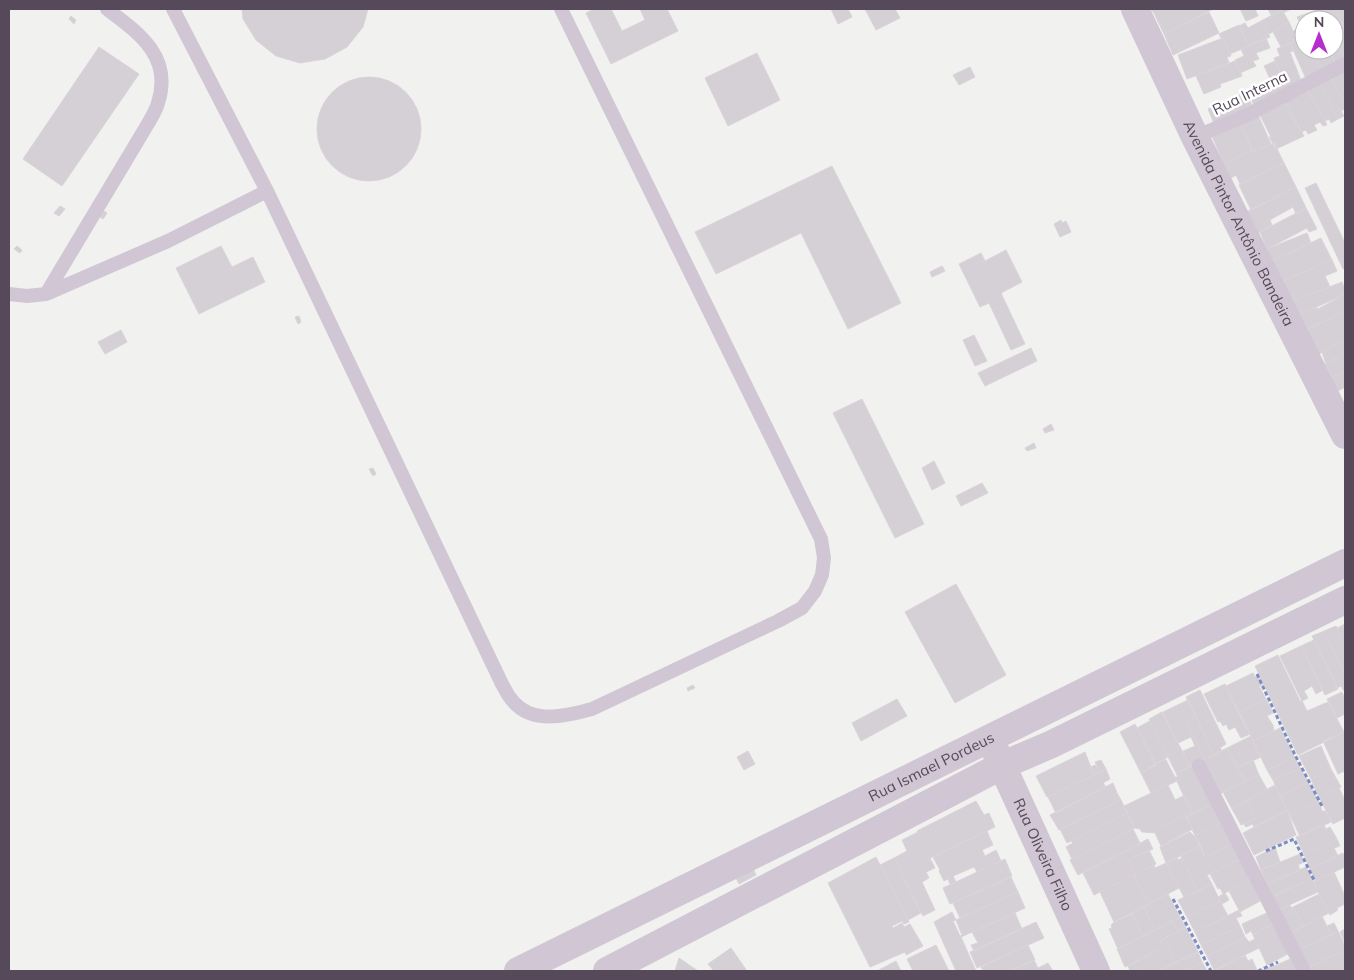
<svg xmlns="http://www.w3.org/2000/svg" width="1354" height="980" font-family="Mulish,sans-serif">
<rect width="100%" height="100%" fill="#f1f1ef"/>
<!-- building -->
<path fill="#d5cfd6" stroke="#dad4da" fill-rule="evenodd" d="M242,9H368L363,27L347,47L325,59L300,63L276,56L256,40L243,19Z
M594,9H611L622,31L645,20L640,9H667L678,31L611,64L586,13Z
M831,9H848L852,17L838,24Z
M865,9H895L900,18L876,30Z
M1151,9H1164L1154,13Z
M1164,9H1213L1164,34L1154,13Z
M1240,9H1255L1258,16L1246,21Z
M1268,9H1291L1283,13L1282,10L1271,15Z
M1316,9H1322L1328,20H1315L1311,12L1316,10Z
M1322,9H1335L1345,30V59L1334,35V20H1328Z
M1335,9H1345V30Z
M1282,10L1289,22L1269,34L1261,21Z
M1209,12L1219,33L1173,55L1164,34Z
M1311,12L1315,20H1304V32L1297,17Z
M71,16L76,20L74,24L69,19Z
M1261,21L1270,37L1249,46L1239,26L1245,23L1248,28Z
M1289,22L1293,31L1302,27L1304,38L1281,47L1273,32Z
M1239,25L1249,46L1230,54L1223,38H1221L1219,34Z
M1334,35L1345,59L1335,64L1329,50H1334Z
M1223,38L1231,56L1227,57L1229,63L1187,79L1178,55Z
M1266,38L1270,48L1256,53L1259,59L1253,61L1256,66L1240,73L1235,60L1244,56L1241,49Z
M1304,38V50H1312L1322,73L1307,81L1290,43Z
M1290,43L1293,51L1290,52L1302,83L1288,90L1274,58L1280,56L1277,49Z
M99,47L139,74L62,186L23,159Z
M1312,50H1329L1336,67L1322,73Z
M757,53L780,100L728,126L705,78Z
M1235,61L1242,76L1220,84L1221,87L1204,94L1196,76Z
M1275,61L1289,92L1254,106L1248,91L1271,81L1264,66Z
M970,67L975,77L959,85L953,75Z
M1342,69L1345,74V104L1330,76Z
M1330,76L1345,104V109L1341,111L1344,116L1338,119L1319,81Z
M317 129a52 52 0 1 1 104 0a52 52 0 1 1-104 0Z
M1319,81L1338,119L1331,123L1329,119L1325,121L1306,88Z
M1307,89L1327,125L1323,126L1320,122L1314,125L1317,130L1308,134L1306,130L1301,132L1284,100Z
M1248,91L1251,101H1250L1251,105L1247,107L1248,109L1215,126L1208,109Z
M1285,102L1304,136L1276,149L1269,137H1271L1260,115Z
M1258,115L1271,144L1253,152L1241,123Z
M1241,123L1252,151L1224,164L1212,136Z
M1274,143L1284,163L1240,184L1236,175L1231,178L1224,164L1252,151L1253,152Z
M1284,163L1296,187L1251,210L1239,185Z
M832,166L901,303L848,329L801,233L716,274L695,232Z
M1316,183L1345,243V268L1343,269L1305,188Z
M1296,187L1306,208L1296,214L1293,207L1270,220L1272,225L1258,233L1248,211Z
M60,206L65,209L59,216L54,213Z
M1306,208L1317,229L1309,232L1307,228L1267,249L1260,232Z
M104,211L107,213L103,219L100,217Z
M1061,220L1062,223L1066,221L1071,232L1060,237L1054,224Z
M1307,233L1311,243L1271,261L1267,249Z
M1321,238L1332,260L1279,282L1271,261Z
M17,246L22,250L20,253L14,249Z
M221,246L232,267L253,257L265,282L199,314L176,268Z
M1006,250L1022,282L1001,293L1025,344L1011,350L989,303L980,307L959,264L981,253L985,261Z
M1332,260L1337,271L1325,276L1330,287L1289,303L1280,282Z
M942,266L945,271L932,277L930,272Z
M1342,282L1345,289V294L1295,317L1289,303Z
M1345,294V311L1302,332L1295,317L1316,307L1318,309Z
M1345,311V340L1317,355L1305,330Z
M299,316L301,322L298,324L295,317Z
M121,330L127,342L105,354L98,342Z
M974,335L987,361L975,366L963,340Z
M1345,340V354L1326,364L1322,352Z
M1031,348L1037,361L985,386L978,373Z
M1345,354V371L1332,377L1325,364Z
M1345,371V387L1338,391L1330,378Z
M862,399L924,524L895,538L833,413Z
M1051,424L1054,430L1045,433L1043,429Z
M1034,443L1036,448L1027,451L1025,448Z
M934,461L945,483L932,490L922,468Z
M373,468L376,474L373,476L369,469Z
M982,483L988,493L961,506L956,496Z
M956,584L1006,675L955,703L905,612Z
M1345,624V644L1337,628Z
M1336,626L1345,644V675L1324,631Z
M1324,631L1345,675V691H1344L1341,686L1337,688L1312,636Z
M1314,640L1338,689L1325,695L1301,646Z
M1301,646L1323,690L1316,694L1312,686L1304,691L1308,698L1302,701L1280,656Z
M1278,655L1300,701H1302L1307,711L1328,702L1344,732L1298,755L1255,666Z
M1253,673L1255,677L1259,675L1264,684L1259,686L1266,699L1238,712L1226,686Z
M1225,684L1250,734L1241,738L1235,727L1229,730L1226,724L1223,726L1220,721L1218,722L1204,694Z
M693,685L695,688L688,691L687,688Z
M1200,690L1226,744L1220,748L1222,751L1214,755L1186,697Z
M1342,692L1345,699V714L1337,718L1327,699Z
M897,699L907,716L861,741L852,723Z
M1266,699L1273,713L1267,716L1273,725L1274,731L1253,741L1238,712Z
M1188,700L1196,717L1187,722L1205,759L1190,766L1183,751L1195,746L1191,737L1178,743L1163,712Z
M1162,712L1190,766L1176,773L1149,719Z
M1196,717L1214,755L1205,759L1187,722Z
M1150,721L1168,757L1155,764L1137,728Z
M1135,724L1156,765L1141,773L1120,732Z
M1280,728L1295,758L1267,770L1253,741Z
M1344,732L1345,735V771L1338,774L1323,741Z
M1251,736L1261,757L1237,768L1227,748Z
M1321,746L1331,769L1311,779L1299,756Z
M1227,748L1241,775L1242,774L1246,781L1220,794L1199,762Z
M748,751L755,764L744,770L737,757Z
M1085,752L1094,775L1047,797L1036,776Z
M1165,758L1177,781L1151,793L1141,773Z
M1295,758L1300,768L1273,780L1267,770Z
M1101,760L1106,769L1100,772L1095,762Z
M1253,760L1259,775L1246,781L1237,768Z
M1096,765L1100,772L1094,775L1090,767Z
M1194,765L1213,804L1192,814L1175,777H1178L1176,773Z
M1300,768L1308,782L1280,796L1273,780Z
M1106,769L1110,779L1103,783L1106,787L1056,813L1048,797Z
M1331,769L1341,787L1319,797L1311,779Z
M1259,775L1267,789L1232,809L1223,792Z
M1308,782L1319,802L1290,816L1280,796Z
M1113,783L1117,793L1113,795L1117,802L1059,830L1050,815Z
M1168,785L1175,800L1183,796L1192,814L1187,817L1185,815L1156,829L1157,833L1142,832L1140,829L1135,828L1124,806Z
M1275,785L1287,810L1254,828L1253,824L1246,827L1244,824L1256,818L1247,800Z
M1339,788L1345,800V818L1333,824L1319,797Z
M1117,793L1121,800L1117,802L1113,795Z
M1121,800L1127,813L1067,843L1060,829Z
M1247,800L1256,818L1241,825L1232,809Z
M976,801L984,815L989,813L995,827L930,858L935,868L926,872L929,878L922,882L935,910L923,916L894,858L907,851L902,840L918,832L917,831Z
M1319,802L1322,811H1326L1331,822L1300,836L1290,816Z
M1213,804L1222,822L1195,836L1187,817Z
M1287,810L1296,835L1254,855L1243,833Z
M1127,813L1135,828L1072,859L1066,847L1073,843L1071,841Z
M1185,815L1193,829L1161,846L1155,833H1157L1156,829Z
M1222,822L1233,844L1205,857L1195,836Z
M1324,825L1326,829L1330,827L1337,839L1304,854L1296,837Z
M1133,829L1140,843L1078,875L1070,860Z
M987,831L993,845L982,850L985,856L996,850L1001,861L977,872L974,867L953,876L956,882L950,884L948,879L944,881L939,871L940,870L933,857Z
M1190,832L1194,836H1195L1201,846L1166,863L1160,847Z
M1148,839L1153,849L1129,860L1136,874L1094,895L1083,873Z
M1337,839L1340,846L1334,848L1338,856L1310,869L1304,854Z
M1233,844L1241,859L1207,875L1212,884L1198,891L1181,856L1201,846L1205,857Z
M1275,847L1280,862L1261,870L1256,857Z
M1149,850L1156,864L1136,874L1129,860Z
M1343,853L1345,858V867L1315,881L1310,869Z
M1300,854L1304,862L1298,865L1300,870L1267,884L1261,870Z
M876,857L909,922L904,924L902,921L892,926L893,928L902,923L904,927L910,924L923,946L906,955L905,952L870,967L828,883Z
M1177,857L1178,860L1182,858L1198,891L1184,897L1166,863Z
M894,858L921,913L908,920L880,865Z
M1005,859L1012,876L950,904L943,888Z
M1240,859L1250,880L1223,894L1220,888L1218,889L1210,874Z
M1166,863L1179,888L1149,904L1134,875L1154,865L1155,868Z
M751,864L756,875L739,884L732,870Z
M1306,867L1312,878L1273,896L1267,884Z
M1334,872L1345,896V904L1337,908L1338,910L1330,915L1313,882Z
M1134,875L1149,904L1114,922L1100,892Z
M1011,877L1018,892L960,918L953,903Z
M1312,878L1318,892L1278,910L1272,897Z
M1250,880L1260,901L1240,912L1229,891Z
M1212,884L1220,901L1187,917L1178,900Z
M1018,892L1025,908L961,937L976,971H956L934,922L952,912L956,920ZM956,920L962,935L960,936L953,921Z
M1225,893L1229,900L1222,904L1218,897Z
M1168,894L1180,917L1155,930L1144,907Z
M1319,894L1329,913L1303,926L1293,907Z
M1220,901L1228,916L1195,932L1187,917Z
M1290,905L1293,912L1280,918L1277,911Z
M1144,907L1155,930L1143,936L1132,913Z
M1293,907L1303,926L1290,933L1282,917L1293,912L1291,908Z
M1239,910L1242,916L1236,918L1240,926L1201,945L1195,932Z
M1269,912L1275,923L1253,935L1251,931L1246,934L1242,924Z
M1015,913L1022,929L974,951L971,945L978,943L972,932Z
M1132,914L1143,936L1118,949L1109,929L1112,928L1111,925L1113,923Z
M1322,916L1331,935L1299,950L1291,933Z
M1180,917L1186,928L1178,932L1172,921Z
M1172,921L1178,932L1160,941L1163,947L1125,967L1117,949Z
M1036,922L1044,938L977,968L970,952Z
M1334,923L1338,931L1331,935L1327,926Z
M1273,924L1288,954L1267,965L1253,935Z
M1240,926L1245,937L1207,956L1201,945Z
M1186,928L1198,952L1176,963L1165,938Z
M1345,929V943L1340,932Z
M1338,931L1345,946V950L1306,969L1299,950Z
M1245,937L1249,942L1255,939L1259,948L1214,970L1207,956Z
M1165,938L1176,963L1157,971H1138L1134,963L1163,947L1160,941Z
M936,945L949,971H913L907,959Z
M1028,945L1035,960L1010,971H983L981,967Z
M731,948L747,971H714L708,964Z
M1345,950V971H1307L1306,969Z
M1198,952L1202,962L1184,971H1157Z
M1245,955L1248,961L1252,959L1257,970L1216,971V970Z
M679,958L698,971H675Z
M1290,959L1296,971H1272L1270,968Z
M1034,960L1038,968L1048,963L1053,971H1010Z
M896,961L901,971H877Z
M1202,962L1207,971H1184Z
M1134,963L1138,971H1130L1128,966Z
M1270,967L1272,971H1260Z"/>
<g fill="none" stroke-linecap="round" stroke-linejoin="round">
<!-- path -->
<path stroke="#7e8cc4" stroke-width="3" stroke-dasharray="4 2.5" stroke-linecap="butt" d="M1257,674L1295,755L1322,806
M1266,851L1294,839L1314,880
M1173,899L1211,971
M1258,971L1278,962"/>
<!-- lane -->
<path stroke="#d1c7d4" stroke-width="14" d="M173,9L267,191L502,684C505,689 508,696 512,700C532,725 566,716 592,709L778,621L802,608L815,591L822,575L824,558L821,539L561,9
M1195,137L1247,115L1345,64
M9,294L27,296L46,294L168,241L267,191
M46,294L146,127C150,120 156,111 158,103C173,57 139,33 107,9
M1199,766L1304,971"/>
<!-- street -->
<g stroke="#d1c7d4" stroke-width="28">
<path id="s1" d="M1135,9L1195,137L1345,435"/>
<path id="s2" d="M995,750L1096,971"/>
<path id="s3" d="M518,971L1345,563"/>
<path d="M607,971L1003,765L1052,744L1345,600"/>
</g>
</g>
<g text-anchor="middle" stroke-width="5" stroke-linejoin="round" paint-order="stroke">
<!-- street labels -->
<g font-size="15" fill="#56495a" stroke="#fff">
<text transform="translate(1250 93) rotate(-26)" y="5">Rua Interna</text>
<text dy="5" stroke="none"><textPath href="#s1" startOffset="238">Avenida Pintor Antônio Bandeira</textPath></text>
<text dy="5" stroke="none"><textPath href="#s3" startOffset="461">Rua Ismael Pordeus</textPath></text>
<text dy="5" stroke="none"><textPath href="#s2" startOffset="115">Rua Oliveira Filho</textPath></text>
</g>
</g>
<!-- border -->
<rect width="1354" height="980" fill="none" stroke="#56495a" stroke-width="20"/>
<!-- north arrow -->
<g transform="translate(1319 35)"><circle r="24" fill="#ffffff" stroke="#bbb6bd"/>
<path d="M0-4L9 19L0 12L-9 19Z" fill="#b62dcd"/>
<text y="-8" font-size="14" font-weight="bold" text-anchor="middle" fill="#56495a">N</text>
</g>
</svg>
